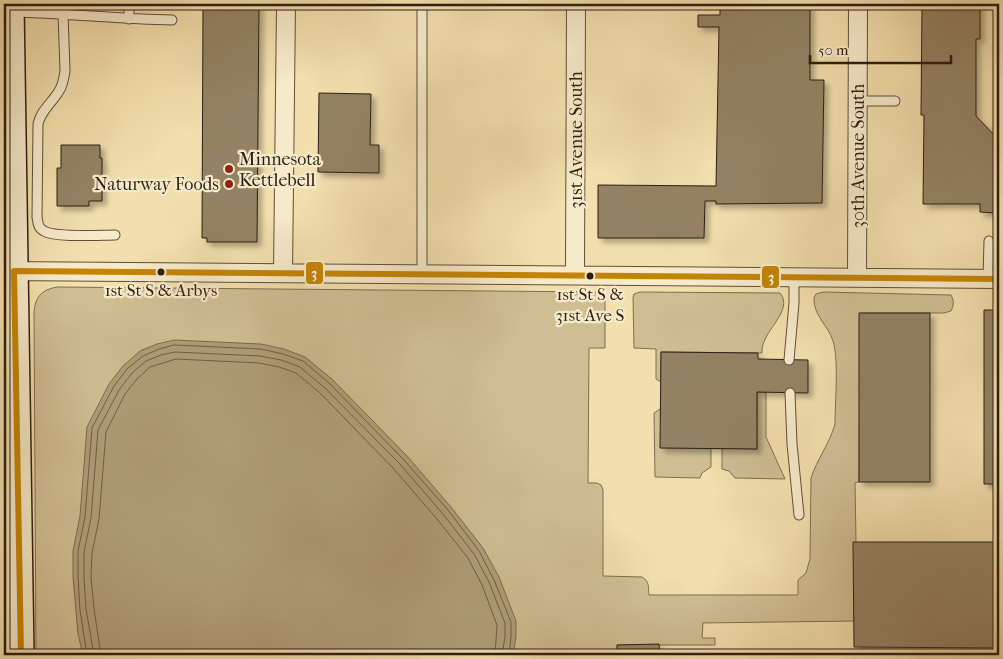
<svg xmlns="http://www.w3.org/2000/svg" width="1003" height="659" font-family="'IM FELL French Canon',serif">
<defs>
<filter id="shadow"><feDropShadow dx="4.5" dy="4.5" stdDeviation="2.5" flood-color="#0004"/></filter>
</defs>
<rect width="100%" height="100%" fill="#f2dfad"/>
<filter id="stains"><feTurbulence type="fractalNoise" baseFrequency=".004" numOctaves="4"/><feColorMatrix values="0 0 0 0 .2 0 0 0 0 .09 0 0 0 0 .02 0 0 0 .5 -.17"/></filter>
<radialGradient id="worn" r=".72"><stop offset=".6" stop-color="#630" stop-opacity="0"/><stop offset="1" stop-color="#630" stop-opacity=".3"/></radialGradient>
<!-- green -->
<path fill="#d0be93" stroke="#7e6e52" d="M57,287L597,292L605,299V348H589L588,483H597L601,485L603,490V576L642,577C650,581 648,588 649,595H798V580L806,573L810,559L811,478C817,459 830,443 835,424C835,403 839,359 833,341C828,325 813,315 814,298L816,294L823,292L951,295C954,301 954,305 951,311L944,313H860L859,482L855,483L856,542L854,621L703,623L702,638H715V645H617V655H36L34,313C35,297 41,290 57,287Z
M640,292L780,293C795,311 760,332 762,353L661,352V382L656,379V349L634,348L633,298L634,294Z
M757,392H766V437L785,479L735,478L729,471L722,469V448L757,449Z
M660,409L711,448V467L702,473L700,478L655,477L654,413Z"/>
<!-- water -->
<path fill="#af9d78" stroke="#7b6a4f" d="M174,340L261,344L284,349L305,357L332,379L407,456L451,507L483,548L499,577L516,621V637L513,655H83L78,634L73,577V551L80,516L87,427L109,384L123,366L140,351L157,344Z"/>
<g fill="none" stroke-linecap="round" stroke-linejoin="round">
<!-- shore -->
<path stroke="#6e5e45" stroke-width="1" d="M87,655L80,610L78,577V551L85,517L92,428L114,386L127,369L143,356L159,349L174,345L261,349L283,354L303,361L329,383L403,459L448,510L479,551L494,580L511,622V637L509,655
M94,655L86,609L84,577V552L91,518L98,430L119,390L132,373L146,361L161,355L175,352L260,356L281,360L300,367L325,388L399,463L443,514L474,554L489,582L505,623V637L502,655
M101,655L94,609L91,577L92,553L99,519L106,432L125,394L137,379L150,367L176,359L259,363L279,367L296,373L320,393L393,468L437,519L468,558L482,585L497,625L495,655"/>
</g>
<!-- building -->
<path fill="#938263" stroke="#2c1e12" filter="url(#shadow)" d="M203,4H259L257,242H207V238H202Z
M720,4H810V80H824L822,203L716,204V201H705L704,238H598V185L716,186L719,27H698V15H720Z
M922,4H980V39H976V116L999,140V204H997V213L980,212V204H923L924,115H921Z
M319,93L371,94L370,145H379V173L318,172Z
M61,145H100V158H102V201H89V206H57V168H61Z
M984,310H999V484H984Z
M859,313H930V482H859Z
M661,352L758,353V359L808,360V393L757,392V449L660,448Z
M853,542H999V648L854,647Z
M659,644L660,655H617V645Z
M853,652H999V655H853Z"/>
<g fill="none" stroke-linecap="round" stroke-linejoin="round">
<!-- lane casing -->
<g stroke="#5e4e39" stroke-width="11">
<path id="lane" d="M129,4V19
M422,4V274
M12,12C65,13 118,19 172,20
M63,13L65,71C64,78 63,85 59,91C52,103 41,110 38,124L37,217C38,223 38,228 44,231C56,238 100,235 115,235
M858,101H895
M988,279L989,241
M789,360L794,303V277
M790,393L792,444L799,515"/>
</g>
<!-- street casing -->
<g stroke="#5e4e39" stroke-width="20">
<path id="street" d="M4,271L999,279
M283,273L286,4
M575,275L576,4
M857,277L858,4"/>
</g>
<!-- secondary casing -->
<g stroke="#2c1e12" stroke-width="28">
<path id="secondary" d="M11,4L21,655"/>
</g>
<!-- lane -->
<use href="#lane" stroke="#f7eaca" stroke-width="9"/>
<!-- street -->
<use href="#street" stroke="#f7eaca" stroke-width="18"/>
<!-- secondary -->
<use href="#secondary" stroke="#f7eaca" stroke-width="25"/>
<!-- bus-1 casing -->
<g stroke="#f7eaca" stroke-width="10">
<path id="bus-1" d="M21,655L14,271L999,279"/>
</g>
<!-- bus-1 -->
<use href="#bus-1" stroke="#c48404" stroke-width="6"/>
</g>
<!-- markers -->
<g fill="#8f2418" stroke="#f7eaca" stroke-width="2">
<circle cx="229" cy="169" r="5"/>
<circle cx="229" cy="184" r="5"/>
</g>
<g fill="#2c1e12" stroke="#f7eaca" stroke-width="2">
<circle cx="161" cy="272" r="4.5"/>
<circle cx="590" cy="276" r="4.5"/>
</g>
<g text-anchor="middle" stroke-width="4.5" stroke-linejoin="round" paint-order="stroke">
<!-- bus labels -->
<g font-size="17" fill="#2c1e12" stroke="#f7eaca">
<text x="161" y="296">1st St S &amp; Arbys</text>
<text x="590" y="300">1st St S &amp;<tspan x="590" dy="21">31st Ave S</tspan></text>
</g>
<!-- street labels -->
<g font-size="18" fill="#2c1e12" stroke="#f7eaca">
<text transform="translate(576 140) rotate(-90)" y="6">31st Avenue South</text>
<text transform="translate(858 156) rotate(-90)" y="6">30th Avenue South</text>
</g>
<!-- poi labels -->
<g font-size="18" fill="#2c1e12" stroke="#f7eaca" text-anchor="start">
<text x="239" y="165">Minnesota<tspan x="239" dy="21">Kettlebell</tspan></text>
<text x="219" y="190" text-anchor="end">Naturway Foods</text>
</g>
</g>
<g stroke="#f7eaca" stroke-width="2">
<rect x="305" y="261" width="19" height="24" rx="5" fill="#c48404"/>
<rect x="761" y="265" width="19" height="24" rx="5" fill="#c48404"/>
</g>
<g font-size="14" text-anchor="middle" font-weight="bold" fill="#fff">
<text x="314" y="278">3</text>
<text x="771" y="282">3</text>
</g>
<!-- margin -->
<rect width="1003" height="659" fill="none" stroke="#f2dfad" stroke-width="20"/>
<rect x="5" y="5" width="993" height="649" fill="none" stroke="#2c1e12" stroke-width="2.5"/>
<rect x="10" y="10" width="983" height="639" fill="none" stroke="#2c1e12"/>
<!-- scale -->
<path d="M810 55v8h141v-8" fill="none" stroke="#2c1e12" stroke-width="2.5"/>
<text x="818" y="55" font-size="15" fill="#2c1e12" stroke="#f7eaca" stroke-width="4" paint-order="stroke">50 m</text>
<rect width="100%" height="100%" filter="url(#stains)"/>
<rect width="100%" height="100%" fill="url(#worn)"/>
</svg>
